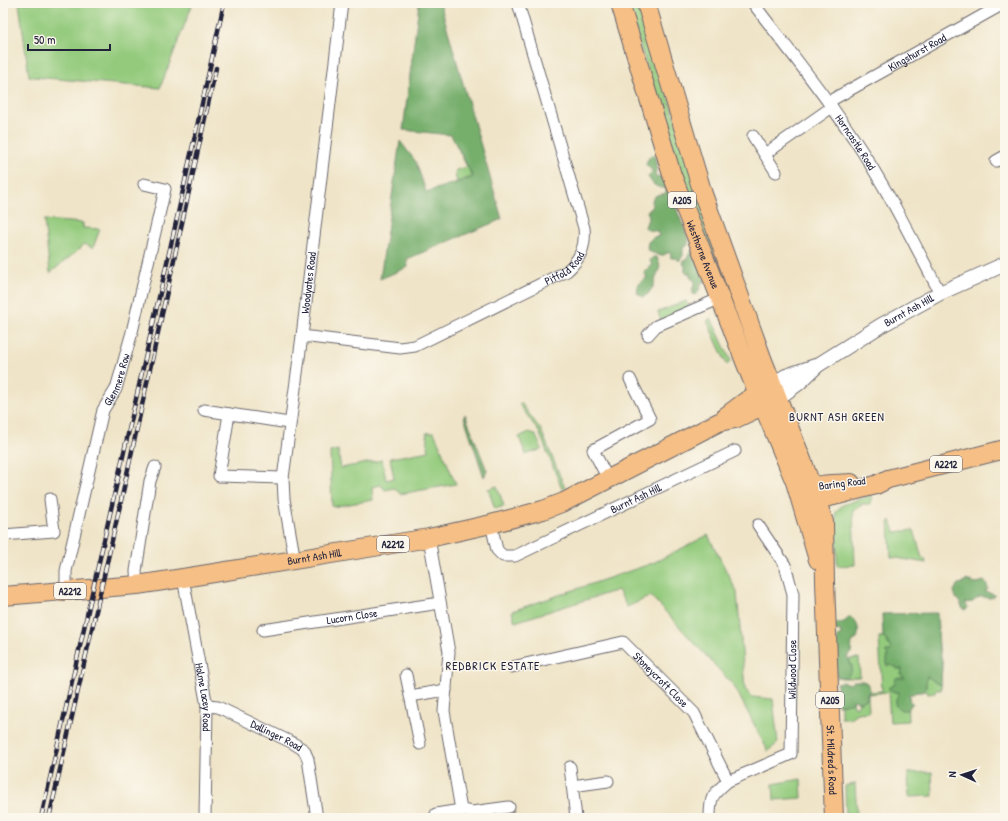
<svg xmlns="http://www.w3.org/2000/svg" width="1008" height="821" font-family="'Patrick Hand',sans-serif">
<rect width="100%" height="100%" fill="#fbf7ec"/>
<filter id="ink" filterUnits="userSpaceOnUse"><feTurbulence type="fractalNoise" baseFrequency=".025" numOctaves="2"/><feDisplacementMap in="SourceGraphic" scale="8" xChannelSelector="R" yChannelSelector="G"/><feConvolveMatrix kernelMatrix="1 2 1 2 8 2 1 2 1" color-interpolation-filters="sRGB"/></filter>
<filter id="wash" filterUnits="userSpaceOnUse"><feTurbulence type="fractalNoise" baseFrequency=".012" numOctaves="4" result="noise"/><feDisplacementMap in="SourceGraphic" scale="16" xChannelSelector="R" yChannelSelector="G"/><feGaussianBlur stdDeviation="0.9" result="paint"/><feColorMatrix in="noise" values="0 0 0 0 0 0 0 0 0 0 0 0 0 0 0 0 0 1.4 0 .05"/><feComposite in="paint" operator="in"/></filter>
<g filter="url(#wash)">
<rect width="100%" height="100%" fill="#efe4c7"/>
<!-- green -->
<path fill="#93ca7c" stroke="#5a765c" d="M19,3H193L160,88L34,77L29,76Z
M627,3H638L751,351L747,353L681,178Z
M458,148L473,177L457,182L455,174L456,170L467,167Z
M44,220L83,223V228L100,229L93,248L84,244L81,248L50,273Z
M686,301L689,307L661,321L658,312Z
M711,318L731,361L727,365L707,321Z
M521,403L541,430L565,488L562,489L539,432L519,404Z
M434,432L456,484L400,494L395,488L385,490L381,485L372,487L373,500L332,507L330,452L338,450L341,468L382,460L386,480L394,478L390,458L429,451L427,442L428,439L426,433Z
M529,432L535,434L542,449L526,455L519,437Z
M497,486L504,506L495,509L488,489Z
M871,495V504H861V506L853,510L855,565L837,566L836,511L843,505Z
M891,520L895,532L914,530L922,558L925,559L926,563L891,557L889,521Z
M708,535L737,592L745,689L752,697L773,699L778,743L768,751L734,686L651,596L627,607L618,590L515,622L512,611L653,563Z
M938,633L939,649L942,661L941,690H935V693L928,694L927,691L907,693L908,721L890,722L888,692L868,694L869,712L857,713L850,718H841V705L847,703H850L854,700L852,705L857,707L859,702L866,699L867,694L870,692L882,691L879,637Z
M859,658L860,677L846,678L852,666L849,659Z
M932,772L933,796L909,797L908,773Z
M801,779L802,798L774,800L773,784Z
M855,782L857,818H846L845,786L854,784Z"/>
<!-- forest -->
<path fill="#76ae6c" stroke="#4c6854" d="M419,3H440L502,219L407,259L408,267L380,279L400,141L416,162L426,192L473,177L451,135L403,130Z
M653,155L654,156C658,161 655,166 657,171L655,173L656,176L661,177L663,174L689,241L687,246L683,247V256L679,261L677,258H671L670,252L661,256L648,251L647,248L648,242L654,237L659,236L657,231C653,231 647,231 645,227L649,216L647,211L652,208C650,199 655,193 665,194L667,190L664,188C656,188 651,183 648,176L652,173V170L647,166L646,163L650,156Z
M692,251L693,252L706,281L701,283L700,288L696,295L693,294C692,287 694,287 695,281L691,278L690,274L685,272V265L683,264L684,261L687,260V257Z
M653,257H657L660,266L653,287L648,294L643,297L637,293C637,285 640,281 647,278L644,272L645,270H649V267L652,266L650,260Z
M465,414L487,471L484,477L464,417Z
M968,580V582L972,581L973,584L984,581L987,585L988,589L985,592L993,594L995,596C986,602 983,591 973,602L965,603L968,608L966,610L963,609L960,603L956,598L954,591L958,584L963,583V582Z
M937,613L939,648L942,661L941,685L935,682L927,676L926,686L923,692H916L913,694H909L910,703H913L907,710H901L896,706L895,702L899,692H894L889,689V687L894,685L896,678H905L901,675L902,669H897L896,666L893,667L891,665L887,666V659L888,655L886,653V651H891V649L885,638L883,637L882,614Z
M850,617C858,622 860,629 857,639L852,642L851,653L847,656L852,666L851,672L846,678H841L839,677L837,678L835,642L838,640V636L841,634V631L835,630V624L844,622Z
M854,681H863L867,683L870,690L867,694V699L860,702L854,700L850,703L838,705L837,683L843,682L850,684Z"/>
</g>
<g filter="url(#ink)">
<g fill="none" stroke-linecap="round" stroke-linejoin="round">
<!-- minor casing -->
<g stroke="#6a666c" stroke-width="13">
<g id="minor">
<path id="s1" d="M753,3C787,48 823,92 854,139C887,188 913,241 940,293"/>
<path id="s2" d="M828,102L1005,3"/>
<path d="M753,136L776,172"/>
<path d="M765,154L832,107"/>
<path d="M996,161L1005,156"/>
<path d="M648,335L656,326L721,298"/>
<path id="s3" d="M302,336L400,348L415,346L567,271C580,259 586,247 584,228L518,3"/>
<path d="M204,410L289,423"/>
<path d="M229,414L219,476L283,478"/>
<path d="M608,479L593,450L650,419L630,379"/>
<path id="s4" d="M491,524L497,550L503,556H515L735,451"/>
<path d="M3,535L54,531L50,499"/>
<path d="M429,538L449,652L444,711L461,810L472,812L509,807"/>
<path id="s5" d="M295,561L284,499L283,478L302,336L342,3"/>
<path id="s6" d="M183,578L207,706L205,818"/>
<path d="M137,585L136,571L150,481L155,467"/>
<path id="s7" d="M66,592V571L103,410L116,389L132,332L165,189L144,184"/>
<path id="s8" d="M263,630L440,603"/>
<path id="s9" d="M512,667L623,642L694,713L728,781C712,795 710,796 710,818"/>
<path d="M406,675L420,744"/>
<path d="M410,696L446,690"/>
<path id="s10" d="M207,706L218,707L293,743L304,750L308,759L317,818"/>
<path d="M570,767L576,818"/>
<path id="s11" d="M728,781L791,754L793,594L785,565L758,525"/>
<path d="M572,786L608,781"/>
<path d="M436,814L461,810"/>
</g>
</g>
<!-- tertiary casing -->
<g stroke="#6a666c" stroke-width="16">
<g id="tertiary">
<path d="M773,384L786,376L815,366"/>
<path id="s12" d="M778,398L799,383L818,365L880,326L940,293L1005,264"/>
</g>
</g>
<!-- primary casing -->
<g stroke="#6a666c" stroke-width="20">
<g id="primary">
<path d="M726,416L746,401L771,385"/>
<path d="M802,497C812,480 835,485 851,483"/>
<path d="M802,501L808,502L838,495L876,485L888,479L1005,449"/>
<path id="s13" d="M3,596L137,585L183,578L429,538L491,524L543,510L564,502L719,422L735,419L777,399"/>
</g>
</g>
<!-- trunk casing -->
<g stroke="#6a666c" stroke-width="20">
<g id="trunk">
<path id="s14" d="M620,3L672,175L751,377L795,482L818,560"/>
<path id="s15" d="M646,3L703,194L762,358L804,465L824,522L825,582L834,818"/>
</g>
</g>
<!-- minor -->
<use href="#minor" stroke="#fff" stroke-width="11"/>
<!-- tertiary -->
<use href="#tertiary" stroke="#fff" stroke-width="14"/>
<!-- primary -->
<use href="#primary" stroke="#f5bf86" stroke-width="18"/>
<!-- trunk -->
<use href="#trunk" stroke="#f5bf86" stroke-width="18"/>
<!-- rail casing -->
<g stroke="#22223b" stroke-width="4.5">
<path id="rail" d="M41,818L177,218L224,3
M49,818L123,492L216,68"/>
</g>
<!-- rail -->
<use href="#rail" stroke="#fbf7ec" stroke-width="3" stroke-dasharray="9" stroke-linecap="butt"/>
</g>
</g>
<g text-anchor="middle" stroke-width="3" stroke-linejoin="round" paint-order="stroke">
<!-- shield labels -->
<g fill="#fbf7ec" stroke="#636270" stroke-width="1">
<rect x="668" y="192" width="28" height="16" rx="3"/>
<rect x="930" y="456" width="32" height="16" rx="3"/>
<rect x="377" y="536" width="32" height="16" rx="3"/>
<rect x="54" y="583" width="32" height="16" rx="3"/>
<rect x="816" y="692" width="28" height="16" rx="3"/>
</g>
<g font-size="10" font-weight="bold" fill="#22223b">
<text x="682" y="204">A205</text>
<text x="946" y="468">A2212</text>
<text x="393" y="548">A2212</text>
<text x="70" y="595">A2212</text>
<text x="830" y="704">A205</text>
</g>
<!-- street labels -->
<g font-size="11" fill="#22223b" stroke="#fbf7ec">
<text dy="4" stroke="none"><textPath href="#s2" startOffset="102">Kingshurst Road</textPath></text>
<text dy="4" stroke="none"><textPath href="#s1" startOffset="173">Horncastle Road</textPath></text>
<text dy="4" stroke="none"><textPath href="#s14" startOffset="265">Westhorne Avenue</textPath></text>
<text dy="4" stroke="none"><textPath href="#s3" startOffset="283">Pitfold Road</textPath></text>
<text dy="4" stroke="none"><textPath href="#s5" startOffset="281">Woodyates Road</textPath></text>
<text dy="4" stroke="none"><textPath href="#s12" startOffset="158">Burnt Ash Hill</textPath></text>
<text dy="4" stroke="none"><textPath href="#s7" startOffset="220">Glenmere Row</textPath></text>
<text transform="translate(842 483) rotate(-7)" y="4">Baring Road</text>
<text dy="4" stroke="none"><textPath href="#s4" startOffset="181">Burnt Ash Hill</textPath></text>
<text dy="4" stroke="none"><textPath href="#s13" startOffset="314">Burnt Ash Hill</textPath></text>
<text dy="4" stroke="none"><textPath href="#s8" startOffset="90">Lucorn Close</textPath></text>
<text dy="4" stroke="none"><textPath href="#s11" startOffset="153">Wildwood Close</textPath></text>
<text dy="4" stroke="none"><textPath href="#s9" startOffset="167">Stoneycroft Close</textPath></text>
<text dy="4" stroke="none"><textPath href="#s6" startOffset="121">Holme Lacey Road</textPath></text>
<text dy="4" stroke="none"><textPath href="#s10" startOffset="76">Dallinger Road</textPath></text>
<text dy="4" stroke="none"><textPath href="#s15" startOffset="787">St. Mildred's Road</textPath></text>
</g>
<!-- neighbourhood labels -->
<g font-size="12" letter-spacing="1" fill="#22223b" stroke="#fbf7ec">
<text x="837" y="421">BURNT ASH GREEN</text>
<text x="493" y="670">REDBRICK ESTATE</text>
</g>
</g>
<!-- margin -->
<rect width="1008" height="821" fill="none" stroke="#fbf7ec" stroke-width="16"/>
<!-- north arrow -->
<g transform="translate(962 775) rotate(273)" stroke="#fbf7ec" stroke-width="3" paint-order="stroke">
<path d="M0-3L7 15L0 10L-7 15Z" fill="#22223b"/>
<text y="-6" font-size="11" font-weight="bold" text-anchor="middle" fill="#22223b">N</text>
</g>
<!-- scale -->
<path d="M28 44v6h82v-6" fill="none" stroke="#22223b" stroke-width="2"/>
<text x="34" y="44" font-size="12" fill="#22223b" stroke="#fbf7ec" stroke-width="3" paint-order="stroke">50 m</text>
</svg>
